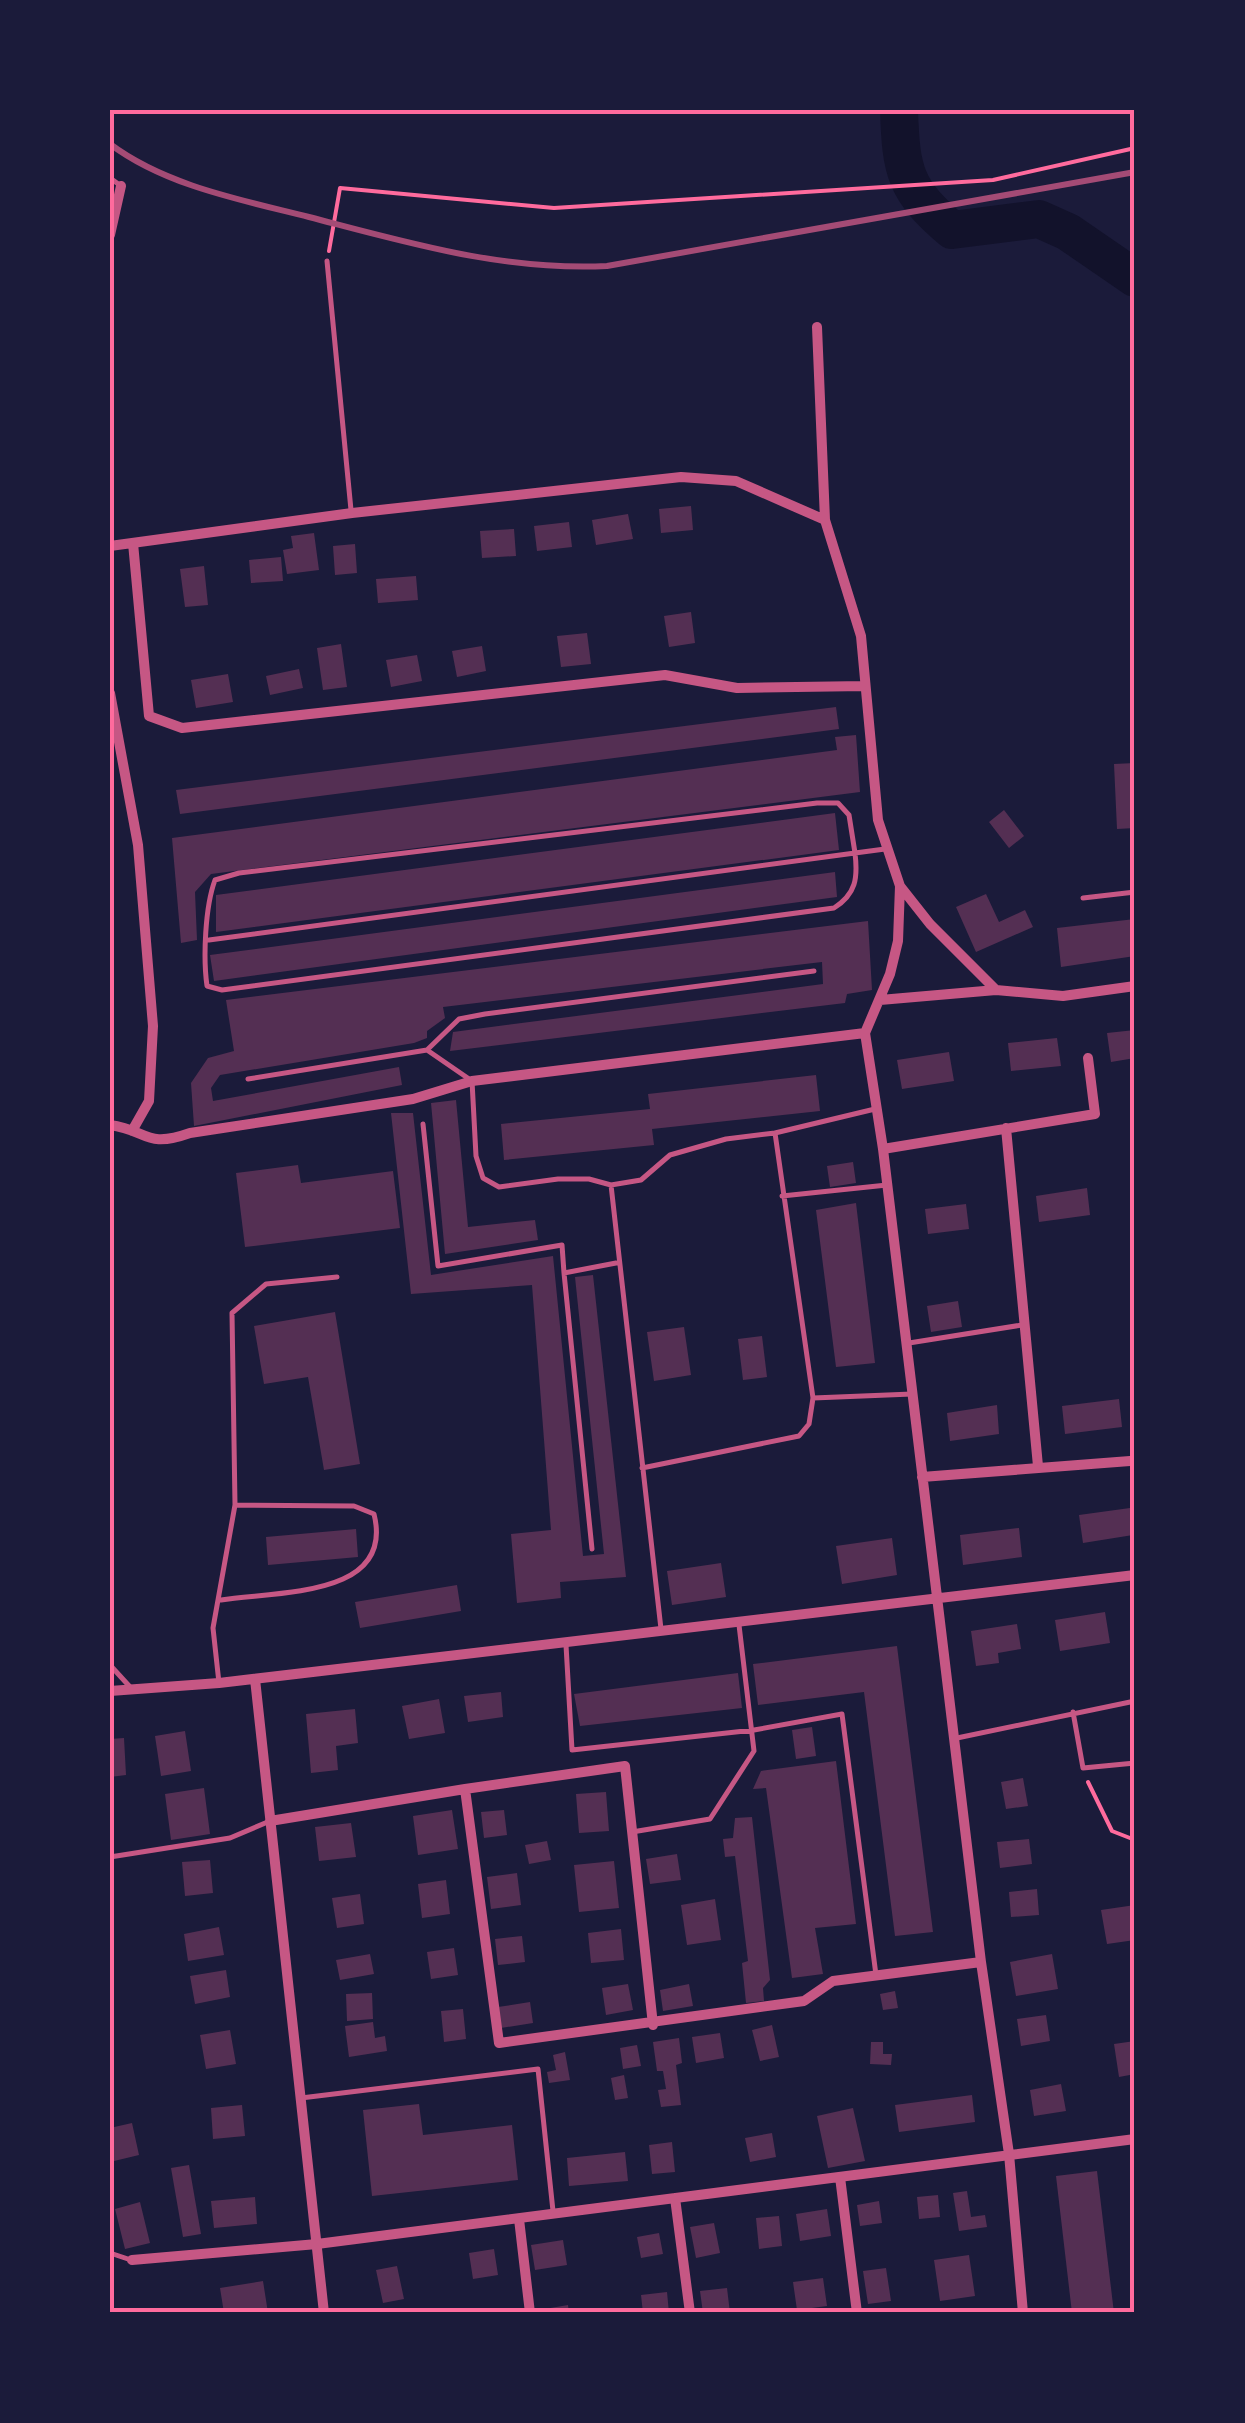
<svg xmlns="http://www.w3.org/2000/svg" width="1245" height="2423" font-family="Manrope,sans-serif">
<rect width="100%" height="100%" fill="#1b1b3a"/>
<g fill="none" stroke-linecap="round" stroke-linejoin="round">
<!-- river -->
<path stroke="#12122b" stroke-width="38" d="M899,110C901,172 905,190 952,230L1039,219L1068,232L1135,278"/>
</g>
<!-- building -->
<path fill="#542f53" d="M691,506L693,530L661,533L659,509Z
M628,514L633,539L596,545L592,520Z
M569,522L572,547L537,551L534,526Z
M514,529L516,556L482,558L480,531Z
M314,533L319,570L287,574L283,550L293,548L291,536Z
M355,544L357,573L335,575L333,546Z
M281,557L283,581L251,583L249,560Z
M204,566L208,605L185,607L180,569Z
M416,576L418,600L378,603L376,579Z
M691,612L695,643L669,647L664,616Z
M587,633L591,664L561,667L557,636Z
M341,644L347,687L323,690L317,648Z
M482,646L486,671L457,677L452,651Z
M417,655L422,681L391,687L386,660Z
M299,669L303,688L270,695L266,676Z
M228,674L233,702L196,708L191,680Z
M836,707L839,729L180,814L176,790Z
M856,735L860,792L211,874L195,892L197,940L181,943L172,838L837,750L835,737Z
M1135,763V828L1117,829L1114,764Z
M1004,810L1024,836L1009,848L989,822Z
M835,813L839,850L216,932V895Z
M835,872L837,897L214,981L210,955Z
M986,894L999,922L1025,910L1033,927L976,952L956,907Z
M1135,919V956L1061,967L1057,928Z
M868,921L872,990L847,994L845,1003L450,1051L453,1032L823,984L822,962L443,1007L445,1018L427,1031V1038L414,1043L220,1075L211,1088L213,1101L399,1067L402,1085L194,1126L191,1083L208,1058L234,1051L226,1000Z
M1135,1030V1058L1111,1062L1107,1033Z
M1057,1038L1061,1066L1011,1071L1008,1043Z
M949,1052L954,1081L902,1089L897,1060Z
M816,1075L820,1111L652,1129L654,1145L504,1160L501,1124L650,1109L648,1094Z
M456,1100L468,1227L535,1220L538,1240L445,1254L431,1103Z
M391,1113H413L431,1275L553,1256L583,1556L604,1554L575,1277L593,1275L626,1577L560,1582L561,1598L517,1603L511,1534L551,1530L532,1285L411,1294Z
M853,1162L856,1183L830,1187L827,1166Z
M298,1165L301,1183L393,1171L400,1228L245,1247L236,1173Z
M1087,1188L1090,1215L1039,1222L1036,1196Z
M856,1203L875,1363L836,1367L816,1210Z
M966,1204L969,1229L928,1234L925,1209Z
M958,1301L962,1327L931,1332L927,1306Z
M335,1312L360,1464L324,1470L308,1377L264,1384L254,1326Z
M684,1327L691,1375L654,1381L647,1332Z
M762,1336L767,1377L743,1380L738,1339Z
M1119,1399L1122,1427L1065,1434L1062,1406Z
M997,1405L999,1434L950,1441L947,1413Z
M1130,1508L1133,1535L1083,1543L1079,1515Z
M1019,1528L1022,1557L963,1565L960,1535Z
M356,1529L358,1557L268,1565L266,1537Z
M892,1538L897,1575L842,1584L836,1546Z
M721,1563L726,1597L672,1605L667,1571Z
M457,1585L461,1611L360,1628L355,1602Z
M1105,1612L1110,1643L1060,1651L1055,1620Z
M1017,1624L1021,1649L998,1653L999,1663L976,1666L971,1631Z
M897,1646L933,1932L895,1936L864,1692L758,1705L753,1664Z
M738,1673L742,1708L580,1726L574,1694Z
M501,1692L503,1717L468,1722L464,1696Z
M439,1699L445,1733L409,1739L402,1706Z
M355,1709L358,1743L336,1746L338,1770L311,1773L306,1714Z
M812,1727L816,1756L796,1759L792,1730Z
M185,1731L191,1771L161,1776L155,1736Z
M124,1738L126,1775L110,1777V1739Z
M836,1761L856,1924L815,1928L823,1974L792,1978L766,1788L753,1789L761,1771Z
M1023,1778L1028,1806L1006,1809L1001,1782Z
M204,1788L210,1834L171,1840L165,1794Z
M606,1792L609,1831L579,1833L576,1794Z
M452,1810L458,1849L418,1855L413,1816Z
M504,1810L507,1835L484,1838L481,1812Z
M752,1817L770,1980L763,1988L764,2001L746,2003L742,1963L748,1961L735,1856L725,1857L723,1839L733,1838L735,1818Z
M351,1823L356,1857L319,1861L315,1827Z
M1029,1839L1032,1864L1000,1868L997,1842Z
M547,1841L551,1860L529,1864L525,1845Z
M677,1854L681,1880L650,1884L646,1859Z
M210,1860L213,1893L185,1896L182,1862Z
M614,1861L619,1908L579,1912L574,1865Z
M517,1873L521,1905L491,1909L487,1877Z
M446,1880L450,1914L422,1918L418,1884Z
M1037,1889L1039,1915L1011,1917L1009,1892Z
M360,1894L364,1924L337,1928L332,1898Z
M715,1899L721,1940L687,1945L681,1905Z
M1135,1905V1940L1107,1944L1101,1910Z
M219,1927L224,1955L188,1961L184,1934Z
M621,1929L624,1960L591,1963L588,1933Z
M522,1936L525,1962L498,1965L495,1939Z
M454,1948L458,1975L431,1979L427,1952Z
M370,1954L374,1974L340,1980L336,1960Z
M1052,1954L1058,1989L1016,1996L1010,1962Z
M226,1970L230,1997L195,2004L190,1976Z
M628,1984L633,2010L606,2015L602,1988Z
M689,1984L693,2006L663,2011L660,1990Z
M895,1991L898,2008L883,2010L880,1994Z
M372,1993L373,2019L347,2021L346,1994Z
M530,2002L533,2023L501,2028L498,2007Z
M463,2009L466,2039L444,2042L441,2011Z
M1046,2015L1050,2041L1021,2046L1017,2019Z
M373,2022L375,2038L385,2036L387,2051L349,2057L345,2026Z
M772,2025L779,2057L760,2061L752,2030Z
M230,2030L236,2064L206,2069L200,2035Z
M720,2033L724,2058L696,2063L692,2037Z
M679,2038L682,2063L676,2065L681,2105L661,2107L658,2090L666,2089L663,2071H657L653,2042Z
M1135,2041V2074L1119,2077L1114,2044Z
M871,2042H883V2054H892L891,2065L870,2064Z
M637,2045L641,2066L623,2069L620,2048Z
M565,2052L570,2080L549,2083L547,2072L556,2070L553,2055Z
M624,2075L628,2098L615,2100L611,2078Z
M1061,2084L1066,2111L1034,2116L1030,2090Z
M972,2095L975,2122L899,2132L895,2105Z
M419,2104L423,2135L512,2125L518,2180L372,2196L363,2110Z
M242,2105L245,2136L213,2139L211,2108Z
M853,2108L865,2161L828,2168L817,2116Z
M132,2123L139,2155L110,2162V2128Z
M772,2133L776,2157L750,2162L745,2138Z
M672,2142L675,2172L652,2174L649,2145Z
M625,2152L628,2181L569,2186L567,2158Z
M189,2165L201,2234L183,2237L171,2168Z
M1097,2171L1114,2313H1072L1056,2176Z
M967,2191L971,2217L985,2215L987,2227L959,2231L953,2193Z
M938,2195L940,2217L919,2219L917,2197Z
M255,2197L257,2224L214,2228L211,2201Z
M879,2201L882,2223L860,2226L857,2205Z
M140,2202L150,2243L125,2249L115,2209Z
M827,2209L831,2236L800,2241L796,2214Z
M779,2216L782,2246L759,2249L756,2218Z
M714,2223L720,2253L696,2258L690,2227Z
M659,2233L663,2254L641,2258L637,2237Z
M563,2240L567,2265L535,2270L531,2245Z
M494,2249L498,2275L473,2279L469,2253Z
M969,2255L975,2296L940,2301L934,2260Z
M397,2266L404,2299L383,2303L376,2270Z
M886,2268L891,2301L868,2304L863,2271Z
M823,2278L827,2306L797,2310L793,2282Z
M263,2281L268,2313H224L220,2288Z
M727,2288L730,2313H703L700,2291Z
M667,2292L669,2313H643L641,2295Z
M568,2305L569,2313H533V2311Z"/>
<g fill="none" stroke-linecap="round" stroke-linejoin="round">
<!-- path -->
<path stroke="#ff6b9d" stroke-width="4" d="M329,251L340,188L554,208L993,180L1135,148
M1088,1782L1112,1831L1135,1840"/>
<!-- service -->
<path stroke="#c65784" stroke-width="5" d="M110,178L121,186
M327,261L351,510
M1083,898L1135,892
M209,940L855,853C858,878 856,894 834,908L222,990L207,986C203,958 205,907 215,880L239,873L817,803H838L849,815L855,853L885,849
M427,1050L459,1019L485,1014L814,971
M248,1079L427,1050L472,1081L476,1156L483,1178L499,1187L558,1179H589L611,1185L641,1180L670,1155L726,1139L775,1133
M875,1109L775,1133L813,1398L912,1394
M423,1124L438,1266L562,1245L564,1273
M611,1185L661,1629
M782,1196L887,1185
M909,1343L1022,1325
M642,1468L799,1436L809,1424L813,1398
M592,1549L564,1273L616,1263
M221,1600C277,1591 395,1598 374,1514L354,1506L235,1505
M566,1645L572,1750L754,1730L842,1714L876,1975
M110,1665L131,1688
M219,1683L213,1628L235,1505L232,1313L266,1284L337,1277
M1073,1712L1083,1768L1135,1763
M957,1738L1135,1701
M632,1832L710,1819L754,1751L739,1625
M110,1857L230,1838L270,1821
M301,2098L538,2069L553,2211
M110,2253L131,2260"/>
<!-- minor -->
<path stroke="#c65784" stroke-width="10" d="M110,235L121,186
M817,327L825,520L861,636L878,820L900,886L898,941L890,974L865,1033L883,1149L981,1962L1009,2154L1023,2313
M133,543L149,716L182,728L665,675L737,688L865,686
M110,546L352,513L681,477L736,481L825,520
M110,693L138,845L153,1026L149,1101L132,1131
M900,886L930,924L996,990
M880,1000L996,990L1063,996L1135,986
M110,1125C148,1130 145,1149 190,1133L413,1099L472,1081L865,1033
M1006,1128L1038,1466
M883,1149L1095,1114L1088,1058
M922,1477L1130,1461
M255,1679L324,2313
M110,1691L219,1683L1135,1575
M465,1789L625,1766L653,2025
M270,1821L465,1789L499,2043L804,2001L833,1981L981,1962
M840,2177L857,2313
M675,2198L690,2313
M519,2219L530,2313
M132,2260L317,2244L1135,2139"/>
<!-- rail -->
<path stroke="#a44b75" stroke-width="6" d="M110,144C166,186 242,200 309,217C409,243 503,271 607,266L1135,172"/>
</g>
<!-- border -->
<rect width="1245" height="2423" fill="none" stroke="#1b1b3a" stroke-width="225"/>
<rect x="112" y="112" width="1020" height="2198" fill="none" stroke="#ff6b9d" stroke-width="4"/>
</svg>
